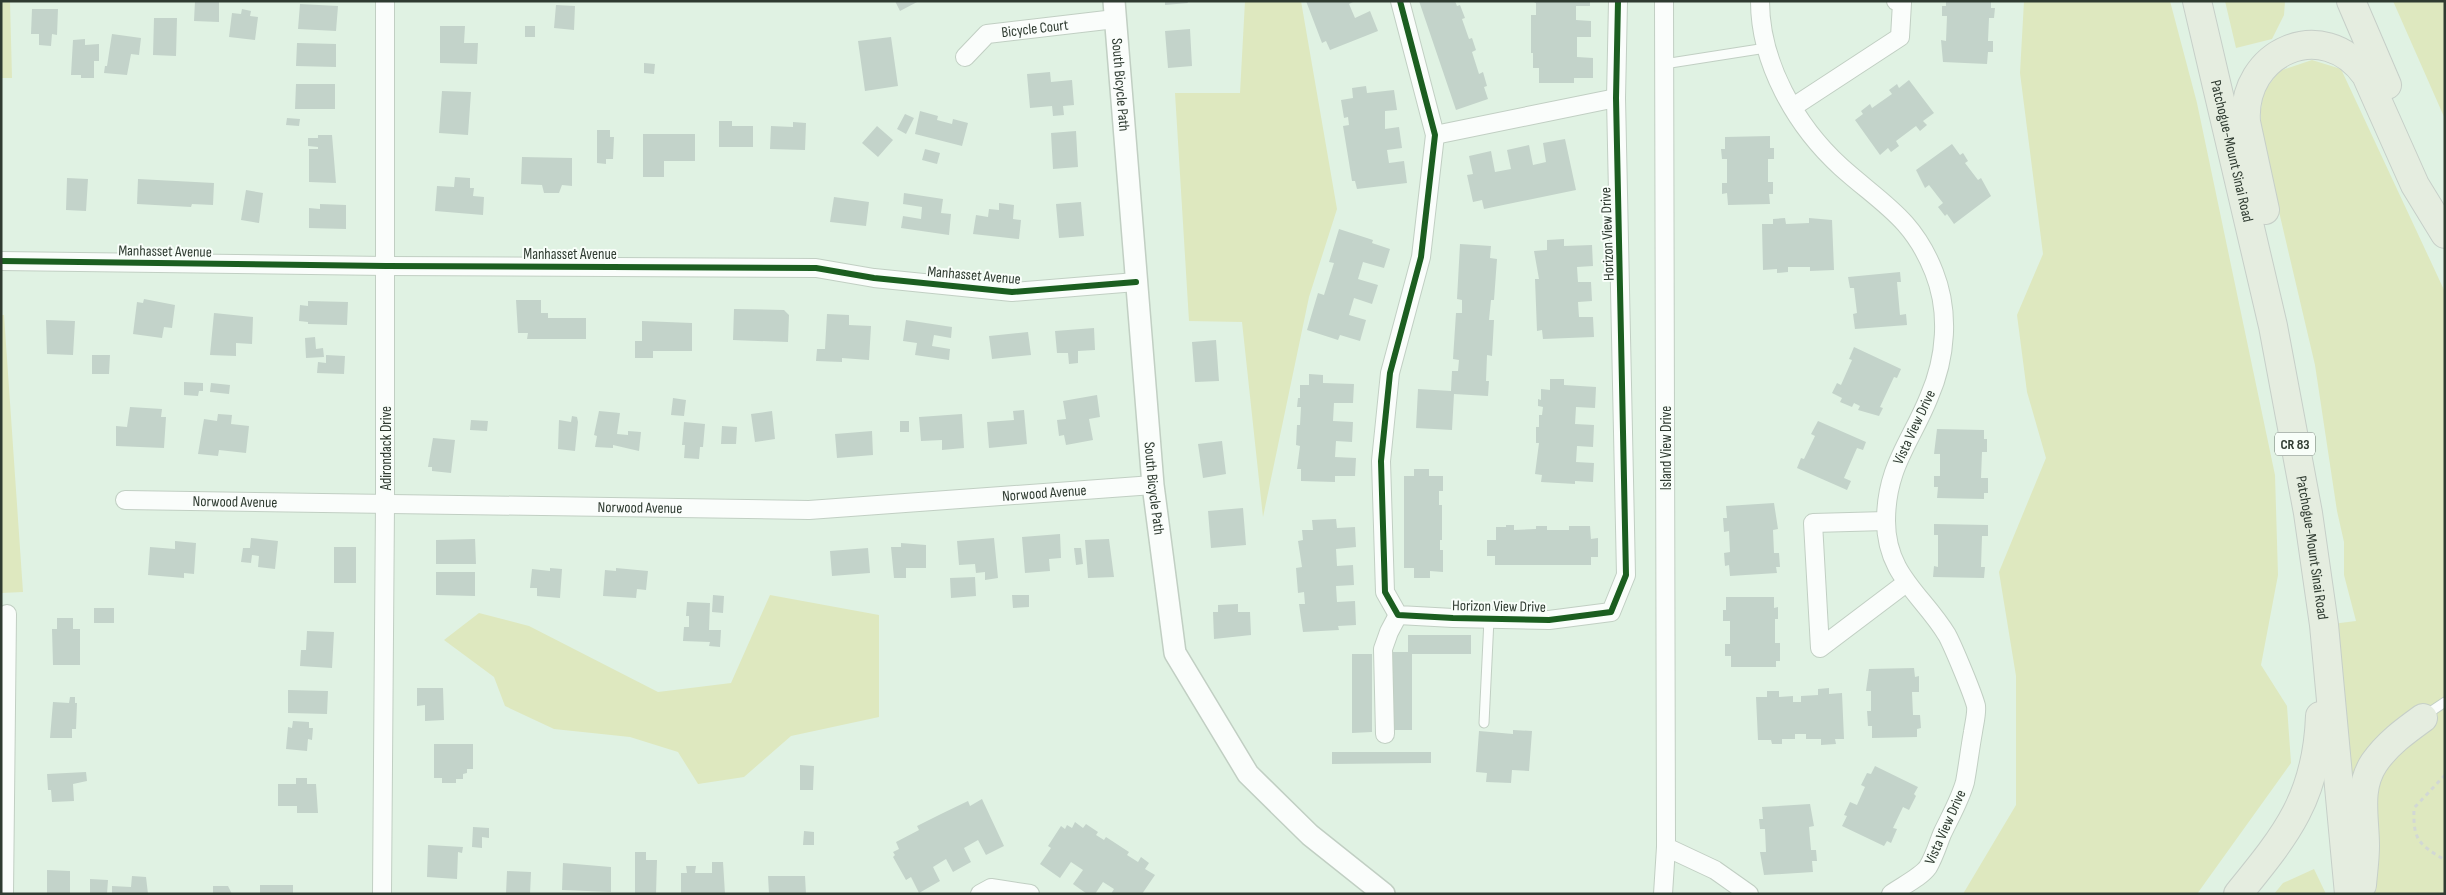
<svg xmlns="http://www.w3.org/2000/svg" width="2446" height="895" font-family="'Sofia Sans Condensed',sans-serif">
<rect width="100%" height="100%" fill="#e0f2e3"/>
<!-- green -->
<path fill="#dee8bf" d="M1,1H10L12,78H1Z
M1245,1H1301L1337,209L1309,297L1263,517L1242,322L1189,321L1175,93H1240Z
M2024,1H2170L2197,103L2275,475L2278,575L2261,665L2287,706L2291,763L2197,894H1963L2016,805V676L1999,572L2046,458L2027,392L2017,315L2043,254L2020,73Z
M2225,1H2285L2284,15L2272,39L2236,48Z
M2393,1H2445V119Z
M2312,60L2341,69L2445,292V894H2349L2324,625L2356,621L2344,575V542L2337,511L2315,365L2261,135V109L2264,92L2279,71Z
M1,315H4L23,592L1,593Z
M770,595L879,615V717L791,736L744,777L698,784L678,752L630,737L554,729L505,706L494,677L444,640L479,613L529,626L658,692L731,683Z
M2314,869L2326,894H2274L2283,883Z"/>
<!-- building -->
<path fill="#c3d3ca" d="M195,1H219V22L194,21Z
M895,1H919L900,11Z
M1165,1H1187L1188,3L1165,5Z
M1306,1H1355L1349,4L1355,18L1370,11L1378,31L1330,50L1326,41L1322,43Z
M1419,1H1455L1457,6L1460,5L1465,18L1462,19L1469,39L1472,38L1476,50L1472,52L1479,74L1483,72L1487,86L1484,87L1488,99L1456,110Z
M1532,1H1590V6H1576V20L1591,21V37H1577V57L1593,58V78H1574V83H1539V68H1533V53H1531V15H1536V3Z
M1946,1H1991V8H1995L1994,18H1989L1988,41H1993V52H1988L1987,64L1943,62L1941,40L1946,41L1947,16H1942V6H1946Z
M300,4L338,6L336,31L298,29Z
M556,5L575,6L574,30L554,28Z
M32,9H58L57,35L52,34L51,46L39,45V34H31Z
M242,9L251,11L250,16L258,17L255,40L229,37L232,13L241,14Z
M154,18H177L176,56L153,55Z
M440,26H465L464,43H478L477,64L440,63Z
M525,26H535V37H525Z
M1190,29L1192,66L1168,68L1165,31Z
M112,34L141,38L139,55L131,54L127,75L104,73L105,66H107Z
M891,37L898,86L865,91L858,41Z
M85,39V45L99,44V61H94V78H81V75H71L73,40Z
M297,43L336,44V67L296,66Z
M644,63L655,64L654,74L644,73Z
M1050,72L1051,82L1072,80L1074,105L1063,106L1064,115L1053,116L1052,106L1030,108L1027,74Z
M1909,80L1934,113L1923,121L1927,125L1920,131L1916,126L1896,141L1899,146L1891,152L1888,148L1880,155L1855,120L1863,114L1861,111L1870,104L1872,108L1892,94L1889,90L1897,84L1899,88Z
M296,84H335V109H295Z
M1366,86L1367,93L1394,90L1397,110L1385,111V129L1399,127L1402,148L1387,150L1389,163L1404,161L1407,183L1357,189L1355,181H1352L1343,126L1349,125L1348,117L1344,118L1341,100L1353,98L1352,88Z
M442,91L471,92L468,135L439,133Z
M920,111L938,116L937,120L952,124L953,119L968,123L962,146L915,134Z
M905,114L914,118L906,134L897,129Z
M287,118L300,119L299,126L286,125Z
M719,121H732V126H753V147H719Z
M793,122L806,123L805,150L770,149L771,126L793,127Z
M877,126L893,140L878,157L862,143Z
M597,130H610V137H614L613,159H606V164L597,163Z
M1076,131L1078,167L1053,169L1051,133Z
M643,134H695V161H664V177H643Z
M318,135H332L336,183L309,182V149H318V147L308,146V138H318Z
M1770,136V148H1774V159H1768V182H1773V194H1769L1770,204L1728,205L1727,193L1722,194V183H1727V159H1722L1721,149H1725V137Z
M1565,139L1576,190L1484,209L1482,200L1473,202L1467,175L1473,174L1469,156L1491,151L1495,172L1511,169L1507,150L1529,145L1533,165L1546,162L1543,143Z
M1952,144L1960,155L1963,153L1968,161L1965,163L1978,180L1981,178L1991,196L1954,224L1947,214L1945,216L1938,207L1943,203L1929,185L1925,188L1916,170Z
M925,149L940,153L937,164L922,160Z
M522,157L572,158V186L562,185L559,193H544L542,185L521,184Z
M455,177L470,178V188H474L473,196L484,197L483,215L435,211L437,186L454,187Z
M67,178L88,179L86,211L66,210Z
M138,179L214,183L213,205L192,204L191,207L137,204Z
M246,190L263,193L259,223L241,220Z
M904,193L943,199L941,213L951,214L949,235L901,228L903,216L921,219L922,207L903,204Z
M834,197L869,202L866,226L830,222Z
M1081,202L1084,236L1059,238L1056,204Z
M999,203L1014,205L1013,219L1021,220L1019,239L973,234L976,215L988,217L989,209L999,210Z
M320,204L346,205V229L309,228V208L320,209Z
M1785,218L1786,224L1809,223V218L1832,220L1834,270L1810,271V267H1788V272L1777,273V269L1763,270L1762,224H1773V219Z
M1339,229L1373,240L1372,243L1390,249L1384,268L1363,262L1358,279L1378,285L1372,304L1354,298L1349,315L1366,320L1360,341L1340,335L1338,340L1307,330L1318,293L1324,295L1334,263L1329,262Z
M1564,239V246L1592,245L1593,266L1577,267L1578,282H1591L1592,301L1578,302L1579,317H1593L1594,337L1543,339L1542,330L1537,331L1535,279H1539L1534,251L1547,250V240Z
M1460,244L1491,246L1490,258L1497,259L1494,300H1491L1489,320H1494L1492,356L1487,355L1486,381H1489L1488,396L1454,394L1452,430L1416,428L1418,389L1451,391L1452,371H1458L1459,360L1453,359L1456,313H1462V300L1457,299Z
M1900,272L1901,282H1897L1900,315L1906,314L1907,325L1855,329L1853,314L1857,313L1854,288H1850L1848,277Z
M144,299L175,305L172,328L164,327L162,338L133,334L137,302L143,303Z
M516,300H541V313H548V318H586V339H527L528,333H518Z
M308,301L348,302L347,325L308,324V322L299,321L300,305L308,306Z
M734,309L784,310L789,315L788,342L733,340Z
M214,313L253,317L252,344L236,343V356L210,355Z
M827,314L849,315V325L871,326L869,360L842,358V362L816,361L817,349H825Z
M46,320L75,321L73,355L47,354Z
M906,320L952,327L951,338L934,335L932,346L950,349L949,360L915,355L917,343L903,341Z
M642,321L692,323V351H653V358H635V341H642Z
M1094,328L1095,350L1078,351V363L1069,364L1068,353H1057L1055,331Z
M1028,332L1031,355L992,359L989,336Z
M315,337L316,349L323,348L324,357L306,358L305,338Z
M1216,340L1219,381L1195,382L1192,342Z
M1854,347L1901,369L1897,378L1894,377L1880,407L1883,408L1879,416L1858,410L1860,406L1854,403L1852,407L1840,402L1842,398L1832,393L1837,383L1841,385L1852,360L1849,359Z
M92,355H110L109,374H92Z
M326,355L345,356L344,374L317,373L318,362L326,363Z
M1309,374L1323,375V383L1354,384L1353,403H1334L1333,421L1353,422L1352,442L1336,441L1335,457L1356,458L1355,476H1335V482L1301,481V469H1297L1300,446L1296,445L1297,425H1300L1301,407H1297L1298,398H1300V385H1309Z
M1550,379H1564V385L1596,387L1595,408L1576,407L1575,424L1594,425L1593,447L1577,446L1576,462L1594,463L1593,482L1575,481V484L1541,482L1542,475L1535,474L1539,443H1536V427H1539V415H1542L1543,407L1538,406V399L1541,400V389L1550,390Z
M184,382L203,383V391H199L198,396L184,395Z
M211,383L230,385L229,394L210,392Z
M1097,395L1100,417L1089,419L1093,440L1066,445L1064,435L1059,436L1057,420L1066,419L1063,401Z
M673,398L686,400L684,416L671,415Z
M130,407L162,409L161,417H166L164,448L116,446V426L127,427Z
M1024,410L1027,444L989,448L987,422L1014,420L1013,411Z
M599,411L620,413L617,434L628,435V431L641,432L639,451L613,445V448L595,447L597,436L594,435Z
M772,411L775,439L755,442L751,414Z
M218,414L232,415L231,424L249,426L246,453L219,450L218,456L198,454L204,419L217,421Z
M962,414L964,448L942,450V440L921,441L919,417Z
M572,416L577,417L578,422L575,451L558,449L559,420L571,422Z
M471,420L488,421L487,431L470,430Z
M900,421H909V432H900Z
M1818,421L1866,442L1863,450L1857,448L1844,478L1851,481L1847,490L1797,468L1801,458L1804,459L1815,436L1811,434Z
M684,422L705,424L703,447H700L699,459L684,458L685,445H682Z
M722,426L737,427L736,444H721Z
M1937,429L1984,430V439H1987V452H1982L1981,478H1988V493H1984V499L1937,498L1938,487H1934V476H1940V454H1934Z
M872,431L873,455L837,458L835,434Z
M433,438L455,440L451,473L432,471V467H428Z
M1222,441L1226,474L1203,478L1198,444Z
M1414,469H1429V476H1443V491H1439V505H1442V540H1440V550H1443V572L1430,571V578H1414V568H1404V476H1414Z
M1774,503L1778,529L1773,530L1774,553H1779L1780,567H1776L1777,573L1730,576L1729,565L1725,566L1724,553L1730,552L1729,531L1724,532L1723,518H1727L1726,506Z
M1243,508L1246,545L1211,548L1208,511Z
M1336,519L1337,528L1355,527L1356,547L1336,549L1337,566L1353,565L1354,585L1336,586L1337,602L1355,601L1356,625L1338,626L1339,630L1303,632L1299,604H1305L1304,592L1298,593L1296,568L1302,567L1298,541L1303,540L1302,530H1313L1312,520Z
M1934,524L1988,525V536H1982L1981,567H1985L1984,578L1933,577L1934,566L1938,567V535H1934Z
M1506,525H1514V530L1536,529V526H1547V530H1569V526H1590L1591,539L1598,538V557H1591V565H1495V556H1487V540H1496V527H1506Z
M1060,534L1061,558L1049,559L1050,571L1025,573L1022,537Z
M251,538L278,541L275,569L258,567L259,556L252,555L251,563L241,562L243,548H250Z
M994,538L998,578L985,580V572L976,573L975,564L959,565L957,541Z
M475,539L476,564H436V540Z
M1109,539L1114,577L1088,578L1085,540Z
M175,541L196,543L194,574L184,573V578L148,575L150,547L175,549Z
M901,543L926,545V568H906V578H894L891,547H901Z
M334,547H356V583H334Z
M868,548L870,573L832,576L830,551Z
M1074,548H1081L1083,564L1076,565Z
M550,568L562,569L560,598L537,596V588H530L532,569L550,571Z
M616,568L648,571L646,590L637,589L636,598L603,596L605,570L616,571Z
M436,572H475V596L436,595Z
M975,577L976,596L951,598L950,578Z
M713,595L724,596L723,613L712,612Z
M1012,595H1029V607L1013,608Z
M1726,597H1774V608L1778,607V619H1775V643H1780V661H1776V667H1731V656H1725V644H1730V621H1723V610H1726Z
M687,602L710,603L709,630H721L720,647L709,646L710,642L683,641L684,627H689V616H686Z
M1238,604V612H1250L1251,635L1214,639L1213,612H1218V605Z
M94,608H114V623H94Z
M57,618H73V629H80V665H53L52,629H57Z
M307,631L334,632L332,668L300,666L301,650H306Z
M1408,635H1471V654H1412V730H1390L1391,652H1408Z
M1352,654H1372V732L1352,733Z
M1914,668L1915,677L1919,676V692H1912L1913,715H1920L1921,728L1917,729V737L1872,738V726H1868L1867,711H1871V691H1866L1869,669Z
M417,688H443L444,720L425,721V705L417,706Z
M1829,688V694L1842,693L1844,739H1835L1836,744L1821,745V739H1806V734H1795V739H1782V744H1772L1771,740H1758L1756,697H1767V691H1779V697L1793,696V702H1801V696L1818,695V689Z
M288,690L328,691L327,714L288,713Z
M70,697H75V703H77L76,729H72V738H50L53,702L69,703Z
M293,721L309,722V728H313L312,740L308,739L307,751L286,749L288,727L292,728Z
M1513,730L1532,731L1529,771L1512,770L1511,783L1486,782L1487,773L1476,772L1479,731L1513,734Z
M434,744H473V769H467V773L463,774V779H456V783H442V778H434Z
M1332,752H1431V763L1332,764Z
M800,765L814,766L813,790H800Z
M1875,766L1918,787L1914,794L1916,796L1909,810L1903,807L1893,828L1897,829L1891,843L1887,841L1884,846L1842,826L1847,816L1844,815L1850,802L1857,805L1865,787L1861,785L1867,773L1871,774Z
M86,772L87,781L73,784L74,801L52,802L51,790H48L47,774Z
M296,778H307V784H316L318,813H297V806H278V784H296Z
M982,799L1004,846L986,855L978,840L964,848L971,862L953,872L946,859L933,867L940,881L919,893L911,877L906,880L893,857L895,855L893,852L899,849L896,842L919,830L917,826L941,814L968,801L970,806Z
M1810,804L1814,826L1809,827L1811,850H1816L1817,861H1812L1813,872L1764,875L1760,852H1766L1765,829H1760L1759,819H1763L1762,807Z
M1075,822L1083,828L1086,824L1098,832L1096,835L1104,840L1106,837L1129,852L1127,855L1138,862L1141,857L1149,863L1145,869L1155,875L1142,894H1111L1114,889L1103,882L1095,894H1087L1073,884L1083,870L1071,862L1060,878L1040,864L1051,848L1048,846L1061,826L1065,829L1067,825L1072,828Z
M473,827L489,828V838L482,837V848L472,847Z
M804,831L814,832V845H803Z
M428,845L463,847L462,853L458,852L457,879L427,877Z
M635,852H646V860H657L656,894H635Z
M712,862H723L725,894H681V873H687L686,866H696L695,873H712Z
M563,863L611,867V892L562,890Z
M47,870L70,871V894H47Z
M507,871L531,872L530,894H506Z
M132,876L146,877L148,894H112V886L131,887Z
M768,876H805L806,894H769Z
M90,879L108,880L107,894H90Z
M260,885H293V894H260Z
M213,886H228L232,894H213Z"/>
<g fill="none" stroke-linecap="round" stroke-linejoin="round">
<!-- service casing -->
<g stroke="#c1cfc3" stroke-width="11">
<path id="service" d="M1664,64L1766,48
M2424,716L2445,702
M1484,723L1489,619"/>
</g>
<!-- minor casing -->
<g stroke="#c1cfc3" stroke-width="20">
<g id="minor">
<path d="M1400,1L1435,135L1421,257L1390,373L1381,461L1385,592L1398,615L1453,618L1549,620L1611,612L1626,575L1616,98L1618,1"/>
<path d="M1760,1C1760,63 1796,126 1841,167C1881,203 1913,218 1934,272C1950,312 1946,358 1929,397C1911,442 1886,467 1886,521C1886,575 1923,595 1947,635C1953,646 1973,694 1976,706C1977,714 1974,724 1973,732C1970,748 1968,766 1965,782C1960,800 1950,817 1942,834C1938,844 1934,857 1928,867C1921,877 1902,886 1891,894"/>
<path id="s1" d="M965,57L987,34L1115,19"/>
<path d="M1793,107L1900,37L1902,3L1896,1"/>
<path d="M1435,135L1616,98"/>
<path d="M1,261L386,266L816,268L874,278L1012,292L1136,282"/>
<path id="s2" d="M125,500L809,510L1153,485"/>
<path d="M1886,521L1813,523L1820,648L1906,583"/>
<path d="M1385,734L1383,649L1389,632L1398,615"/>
<path d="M1666,847L1715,870L1749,894"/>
<path d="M4,894L7,614"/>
<path d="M382,894L385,504V1"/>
<path d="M980,894L991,888L1030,894"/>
<path d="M1663,894L1666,847L1664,1"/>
</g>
</g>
<!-- tertiary casing -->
<g stroke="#c1cfc3" stroke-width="24">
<g id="tertiary">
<path id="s3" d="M1114,1L1153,485L1175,653L1248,774L1310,835L1384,894"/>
</g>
</g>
<!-- trunk casing -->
<g stroke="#c6cfc8" stroke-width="30">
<g id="trunk">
<path id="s4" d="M2197,1L2273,326L2308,513L2324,625L2349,894"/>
<path d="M2351,1L2387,85"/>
<path d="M2265,210L2246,122C2241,52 2323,15 2366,75L2415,185L2445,234"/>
<path d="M2362,885C2363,872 2365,859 2365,846C2365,817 2357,789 2374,763C2387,744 2405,731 2423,718"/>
<path d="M2238,894C2287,834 2317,797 2320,716"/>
</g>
</g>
<!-- path -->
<path stroke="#d2d8d4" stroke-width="3" stroke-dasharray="4 4" stroke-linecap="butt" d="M2445,775L2414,808C2413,840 2418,844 2445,860"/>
<!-- service -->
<use href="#service" stroke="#fafdfb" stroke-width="9"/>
<!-- minor -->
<use href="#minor" stroke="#fafdfb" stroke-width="18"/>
<!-- tertiary -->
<use href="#tertiary" stroke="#fafdfb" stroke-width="21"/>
<!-- trunk -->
<use href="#trunk" stroke="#e5ede0" stroke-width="28"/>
<!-- cycleway casing -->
<g stroke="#f8fef9" stroke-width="9">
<path id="cycleway" d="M1400,1L1435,135L1421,257L1390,373L1381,461L1385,592L1398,615L1453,618L1549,620L1611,612L1626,575L1616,98L1618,1
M1,261L386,266L816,268L874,278L1012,292L1136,282"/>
</g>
<!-- cycleway -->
<use href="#cycleway" stroke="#1b5e20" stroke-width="6"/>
</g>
<g text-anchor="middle" stroke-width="4" stroke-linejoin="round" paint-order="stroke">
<!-- shield labels -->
<rect fill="#f8fef9" stroke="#6b766d" stroke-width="1" x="2275" y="432.5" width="40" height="23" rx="4"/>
<g font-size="14" font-weight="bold" fill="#2f3b31">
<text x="2295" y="449">CR 83</text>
</g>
<!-- street labels -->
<g font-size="15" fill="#2f3b31" stroke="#f8fef9">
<text dy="5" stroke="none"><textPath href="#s1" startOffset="80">Bicycle Court</textPath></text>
<text dy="5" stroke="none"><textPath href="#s3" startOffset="84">South Bicycle Path</textPath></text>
<text dy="5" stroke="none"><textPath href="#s4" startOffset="154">Patchogue-Mount Sinai Road</textPath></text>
<text transform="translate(1607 234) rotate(-92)" y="5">Horizon View Drive</text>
<text transform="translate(165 251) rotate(1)" y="5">Manhasset Avenue</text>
<text x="570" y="259">Manhasset Avenue</text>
<text transform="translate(974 275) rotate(5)" y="5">Manhasset Avenue</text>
<text transform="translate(1914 427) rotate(-65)" y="5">Vista View Drive</text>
<text transform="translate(386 448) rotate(-90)" y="5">Adirondack Drive</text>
<text transform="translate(1666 448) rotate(-90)" y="5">Island View Drive</text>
<text dy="5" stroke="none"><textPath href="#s3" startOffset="489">South Bicycle Path</textPath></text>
<text dy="5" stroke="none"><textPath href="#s2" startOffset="920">Norwood Avenue</textPath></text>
<text dy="5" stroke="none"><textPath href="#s2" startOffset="110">Norwood Avenue</textPath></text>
<text dy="5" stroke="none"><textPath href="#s2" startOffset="515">Norwood Avenue</textPath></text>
<text dy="5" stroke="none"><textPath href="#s4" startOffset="559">Patchogue-Mount Sinai Road</textPath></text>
<text transform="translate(1499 606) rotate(1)" y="5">Horizon View Drive</text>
<text transform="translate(1945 827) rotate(-66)" y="5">Vista View Drive</text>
</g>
</g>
<!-- border -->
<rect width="2446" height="895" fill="none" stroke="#2f3b31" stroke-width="5"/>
</svg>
